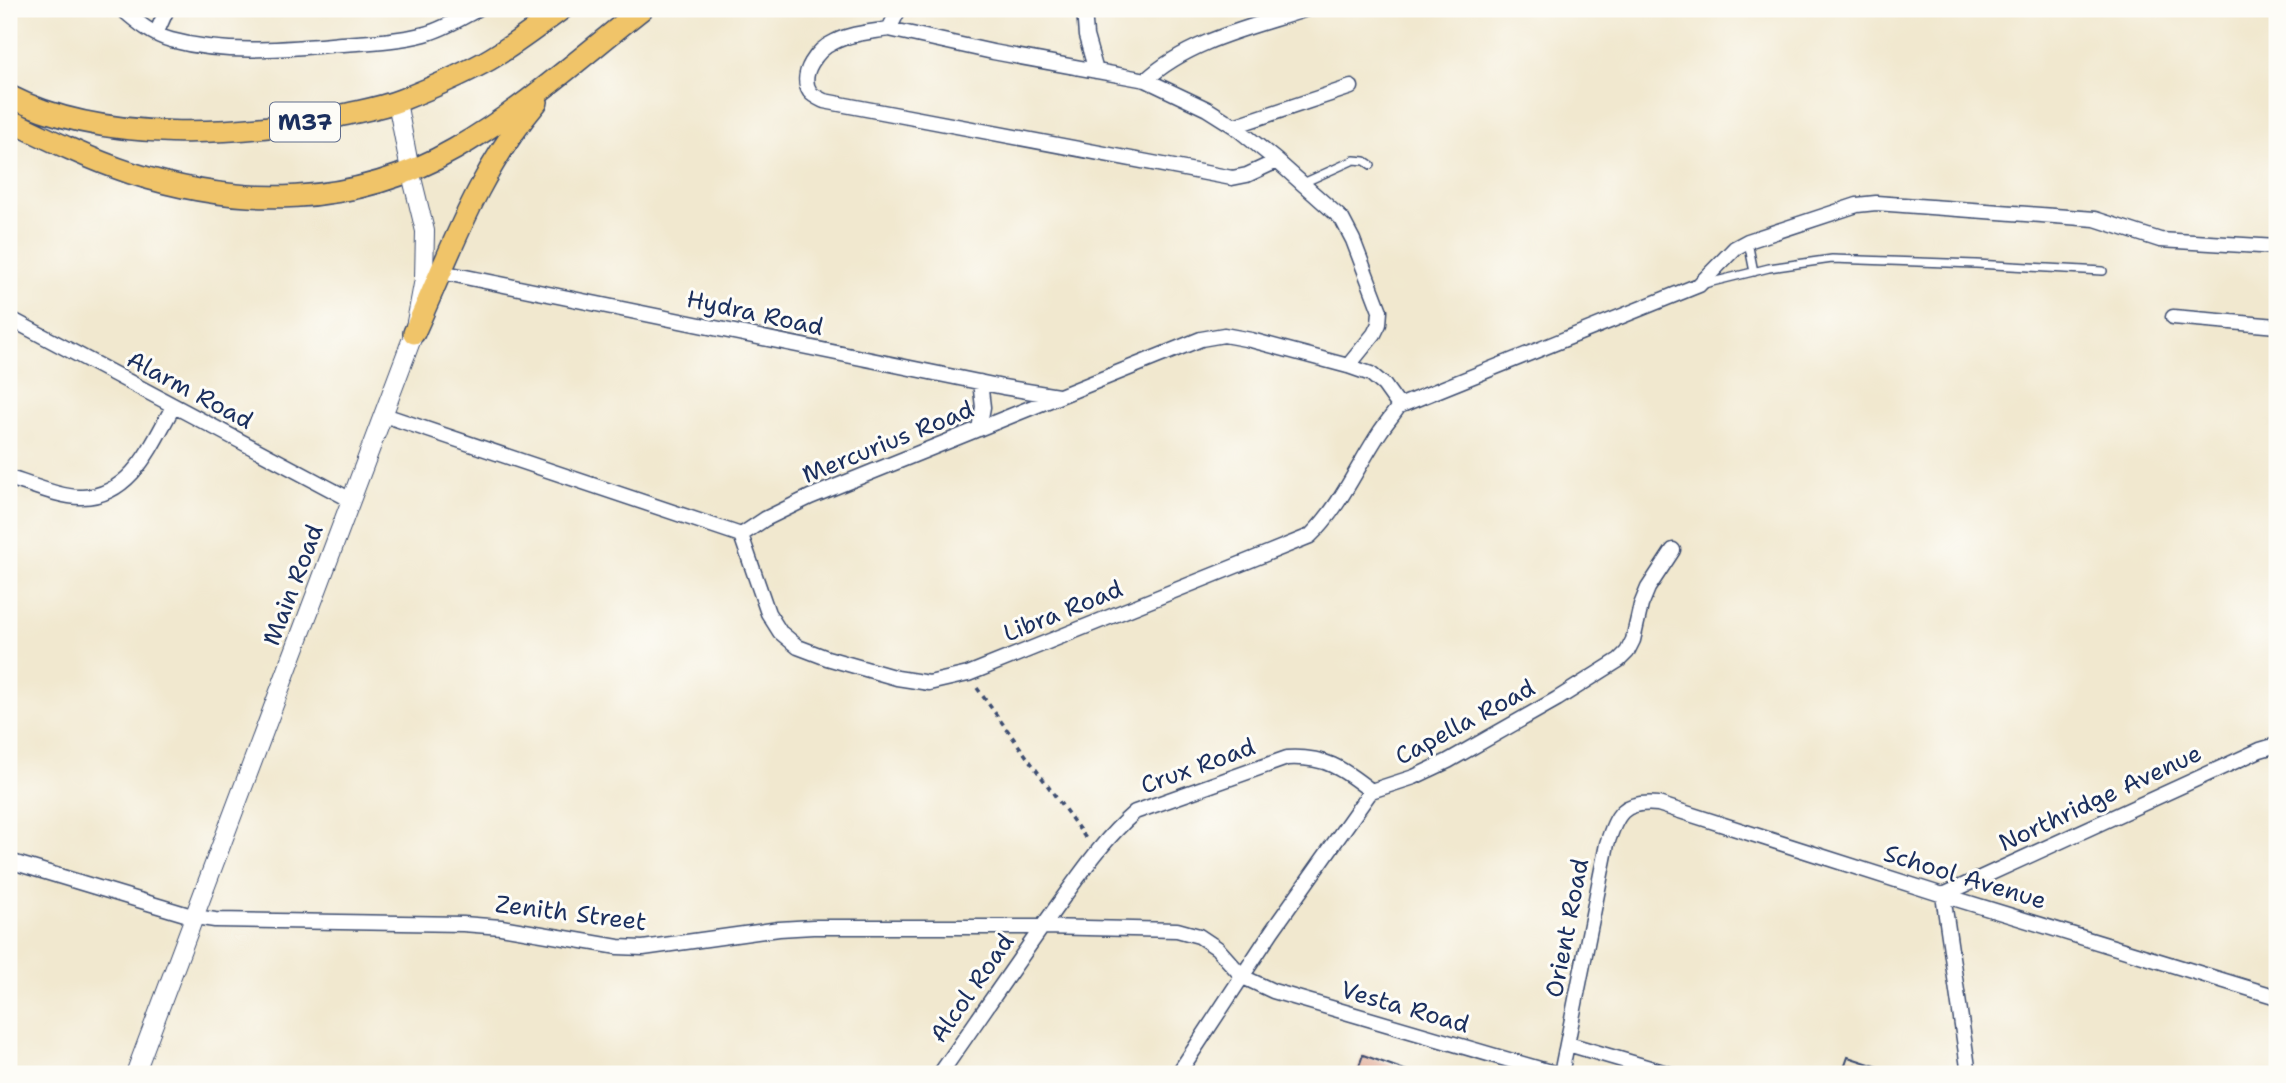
<svg xmlns="http://www.w3.org/2000/svg" width="2286" height="1083" font-family="'Shantell Sans',sans-serif">
<rect width="100%" height="100%" fill="#fdfcf7"/>
<filter id="ink" filterUnits="userSpaceOnUse"><feTurbulence type="fractalNoise" baseFrequency=".0143" numOctaves="2"/><feDisplacementMap in="SourceGraphic" scale="14" xChannelSelector="R" yChannelSelector="G"/><feConvolveMatrix kernelMatrix="1 2 1 2 8 2 1 2 1" color-interpolation-filters="sRGB"/></filter>
<filter id="wash" filterUnits="userSpaceOnUse"><feTurbulence type="fractalNoise" baseFrequency=".00686" numOctaves="4" result="noise"/><feDisplacementMap in="SourceGraphic" scale="28" xChannelSelector="R" yChannelSelector="G"/><feGaussianBlur stdDeviation="1.57" result="paint"/><feColorMatrix in="noise" values="0 0 0 0 0 0 0 0 0 0 0 0 0 0 0 0 0 1.4 0 .05"/><feComposite in="paint" operator="in"/></filter>
<g filter="url(#wash)">
<rect width="100%" height="100%" fill="#f1e8cf"/>
<g id="blocks">
<!-- building -->
<path fill="#d89379" d="M1363,1055L1410,1072V1074H1356Z
M1848,1057L1891,1071V1074H1842Z"/>
</g>
</g>
<g filter="url(#ink)">
<use href="#blocks" fill-opacity="0" stroke="#3b4b6f" stroke-width="2"/>
<g fill="none" stroke-linecap="round" stroke-linejoin="round">
<!-- service casing -->
<g stroke="#3b4b6f" stroke-width="10">
<path id="service" d="M1301,184L1354,160L1365,161L1371,165
M1748,242L1754,272
M1704,284L1769,268L1832,259L1976,264L2103,271"/>
</g>
<!-- minor casing -->
<g stroke="#3b4b6f" stroke-width="17">
<path id="minor" d="M122,9C136,21 152,35 171,40C226,55 284,49 341,44C369,42 398,41 425,34C444,29 461,18 478,9
M899,9L889,29L993,52L1146,80L1207,109L1234,126L1277,161L1342,219L1353,240L1380,311L1379,324L1374,334L1348,366
M1084,9L1086,36L1096,71
M889,29C872,32 851,33 834,42C818,49 798,74 810,92C813,96 820,99 824,101L1232,178L1247,175L1277,161
M156,34L167,9
M1146,80C1189,40 1253,27 1307,9
M1234,126L1351,87
M441,272L1003,387L1058,396
M2173,317L2277,326
M9,318L351,500
M1399,406L1699,285L1735,248L1748,241L1857,205L1876,203L2095,219L2160,240L2277,247
M384,415L741,535
M979,429L983,407L980,382
M9,478C30,484 61,498 82,497C132,496 152,444 173,407
M741,535L768,613L780,632L798,647L827,658L897,678L929,683L968,674L1310,536C1341,506 1356,468 1380,432C1386,423 1393,415 1399,406
M741,535L765,519L810,497L1201,339L1224,335L1251,340L1348,366L1371,374L1384,385L1399,406
M9,861L195,917L215,920L463,924L501,927L618,947L643,948L779,929L813,927H1042L1177,930L1199,936L1217,948L1243,977L1273,991L1557,1074
M1568,1044L1670,1074
M940,1074C980,1017 1019,959 1060,902C1083,870 1105,838 1135,812L1287,758C1325,756 1342,768 1371,791
M1178,1074L1272,931L1371,791L1414,777L1448,761L1557,699L1619,660L1627,652L1633,640L1641,605L1648,588L1673,550
M1561,1074L1607,844C1617,813 1623,801 1658,804L1943,895L2277,997
M1969,1074L1943,895L2260,750L2277,745"/>
</g>
<!-- tertiary casing -->
<g stroke="#3b4b6f" stroke-width="20">
<path id="tertiary" d="M135,1074L414,333L424,279L425,231L410,170L397,102"/>
</g>
<!-- primary casing -->
<g stroke="#3b4b6f" stroke-width="24">
<path id="primary" d="M9,96C103,144 238,136 339,116C359,111 381,108 401,100C429,89 457,77 483,63C511,48 537,27 562,9
M9,120C48,139 89,159 131,173C240,208 353,208 455,149C523,110 581,57 642,9
M414,333C452,249 477,173 537,102"/>
</g>
<!-- path -->
<path stroke="#3b4b6f" stroke-width="3.5" stroke-dasharray="5 5" stroke-linecap="butt" d="M977,688L1087,840"/>
<!-- service -->
<use href="#service" stroke="#fff" stroke-width="7"/>
<!-- minor -->
<use href="#minor" stroke="#fff" stroke-width="14"/>
<!-- tertiary -->
<use href="#tertiary" stroke="#fff" stroke-width="18"/>
<!-- primary -->
<use href="#primary" stroke="#f0c469" stroke-width="21"/>
</g>
</g>
<g text-anchor="middle" stroke-width="6" stroke-linejoin="round" paint-order="stroke">
<!-- shield labels -->
<rect fill="#fdfcf7" stroke="#5f6c8c" stroke-width="2" x="270" y="102.5" width="70" height="39" rx="5"/>
<g font-size="23" font-weight="bold" fill="#1b2f5e">
<text x="305" y="130">M37</text>
</g>
<!-- street labels -->
<g font-size="24" fill="#1b2f5e" stroke="#fdfcf7">
<text transform="translate(755 313) rotate(12)" y="8">Hydra Road</text>
<text transform="translate(190 390) rotate(28)" y="8">Alarm Road</text>
<text transform="translate(888 442) rotate(-22)" y="8">Mercurius Road</text>
<text transform="translate(293 585) rotate(-69)" y="8">Main Road</text>
<text transform="translate(1063 611) rotate(-22)" y="8">Libra Road</text>
<text transform="translate(1465 722) rotate(-28)" y="8">Capella Road</text>
<text transform="translate(1198 766) rotate(-20)" y="8">Crux Road</text>
<text transform="translate(2100 798) rotate(-25)" y="8">Northridge Avenue</text>
<text transform="translate(1965 877) rotate(17)" y="8">School Avenue</text>
<text transform="translate(571 913) rotate(7)" y="8">Zenith Street</text>
<text transform="translate(1567 928) rotate(-79)" y="8">Orient Road</text>
<text transform="translate(972 988) rotate(-55)" y="8">Alcol Road</text>
<text transform="translate(1405 1007) rotate(16)" y="8">Vesta Road</text>
</g>
</g>
<!-- margin -->
<rect width="2286" height="1083" fill="none" stroke="#fdfcf7" stroke-width="35"/>
</svg>
